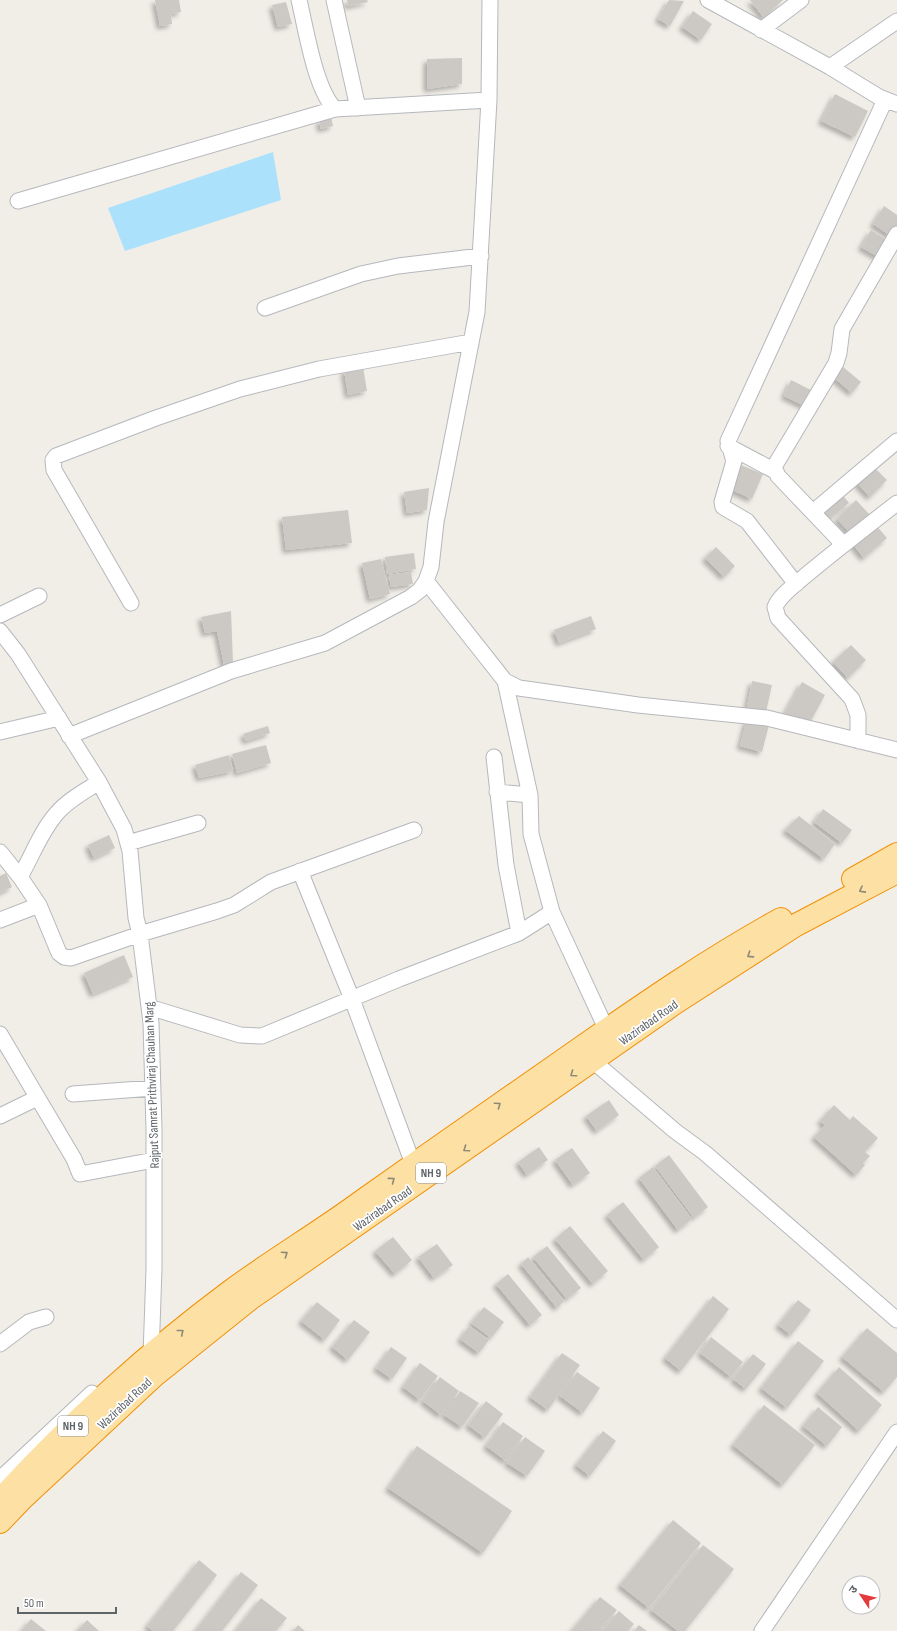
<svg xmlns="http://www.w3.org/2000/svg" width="897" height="1631" font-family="'Sofia Sans Condensed','Noto Sans Devanagari',sans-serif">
<defs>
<filter id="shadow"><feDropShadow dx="-3.5" dy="3.5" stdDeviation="2" flood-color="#0004"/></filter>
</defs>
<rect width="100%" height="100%" fill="#f1eee8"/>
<!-- water -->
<path fill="#ace1fc" d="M273,152L281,200L125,251L108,208Z"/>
<!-- building -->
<path fill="#ccc9c5" filter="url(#shadow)" d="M155,0H179L181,12L171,14L172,24L160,26Z
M347,0H367L368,2L348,6Z
M669,0L684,1L670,26L658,19Z
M750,0H783L764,18Z
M286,2L292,24L278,27L272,5Z
M693,11L712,24L701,40L682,27Z
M462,58V84L427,89V59Z
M835,94L868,111L855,137L821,121Z
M331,117L333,126L321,129L319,121Z
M884,206L897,215V226L891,236L873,224Z
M871,230L890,242L880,258L861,247Z
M842,366L861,382L852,393L833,377Z
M363,367L367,391L348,395L344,370Z
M791,380L813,391L807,407L784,396Z
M741,465L763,474L752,499L730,489Z
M874,467L887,480L870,497L857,483Z
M429,488L427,510L407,513L404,492Z
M841,493L849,503L831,518L823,509Z
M856,500L871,516L852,535L837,519Z
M348,510L352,543L286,550L282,517Z
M874,523L887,538L864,558L851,542Z
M716,547L735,566L724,577L705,558Z
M414,553L416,569L387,574L385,557Z
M381,559L390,594L370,599L362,563Z
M411,572L413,584L391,587L389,575Z
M231,611L233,663L224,665L217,631L205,633L201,617Z
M591,616L596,629L559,643L554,630Z
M851,645L866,660L848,678L833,662Z
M752,681L772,685L766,712L747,707Z
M802,682L825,695L807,728L784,715Z
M747,719L769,725L762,752L740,746Z
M268,726L270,733L246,741L243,734Z
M266,745L271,763L237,773L232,754Z
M229,755L233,771L199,778L195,765Z
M823,809L852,830L842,843L814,822Z
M799,816L835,844L824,859L785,830Z
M109,835L115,848L94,858L88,845Z
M6,873L12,887L0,893V876Z
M124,955L133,977L93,994L84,973Z
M609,1100L619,1115L597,1131L586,1116Z
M834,1105L850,1120L853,1116L878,1138L865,1152L870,1156L863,1163L865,1165L856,1175L814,1137L825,1125L820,1121Z
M539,1147L548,1160L527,1175L518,1162Z
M572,1148L590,1173L573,1185L555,1160Z
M669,1155L708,1207L694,1218L655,1166Z
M653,1167L692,1219L678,1230L639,1178Z
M623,1202L659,1247L644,1260L607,1215Z
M570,1226L608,1271L593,1284L555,1239Z
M393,1237L412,1260L395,1274L375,1251Z
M437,1244L453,1265L434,1278L418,1257Z
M547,1246L581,1288L567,1299L533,1257Z
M528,1257L564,1301L557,1308L521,1264Z
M508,1274L542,1315L530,1325L496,1284Z
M713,1296L729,1309L681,1371L665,1358Z
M798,1300L811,1310L791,1335L778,1325Z
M317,1302L340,1320L325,1340L301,1321Z
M484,1307L504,1322L491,1338L471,1323Z
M354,1320L370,1332L348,1360L332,1347Z
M469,1326L489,1340L479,1353L460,1339Z
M867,1328L897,1353V1377L884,1392L842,1357Z
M711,1337L743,1362L731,1377L700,1353Z
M798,1341L824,1361L787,1408L761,1388Z
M391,1347L407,1358L392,1379L376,1368Z
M562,1353L580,1365L548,1410L530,1397Z
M753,1354L766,1364L746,1389L733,1379Z
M420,1363L438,1376L420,1400L403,1387Z
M839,1367L882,1405L859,1431L817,1393Z
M577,1372L600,1388L583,1413L560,1396Z
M440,1377L459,1391L441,1415L423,1401Z
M460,1391L479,1403L462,1427L444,1415Z
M486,1401L503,1414L485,1438L468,1425Z
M764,1405L815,1445L783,1485L733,1445Z
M818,1407L842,1427L827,1446L803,1426Z
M503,1422L523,1436L506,1461L486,1446Z
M603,1431L616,1441L590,1476L576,1465Z
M525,1437L545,1451L527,1476L507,1463Z
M417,1446L512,1511L483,1553L388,1488Z
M673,1520L701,1543L649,1608L620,1585Z
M703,1545L734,1569L685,1631H678L651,1610Z
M199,1560L217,1575L173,1631H153L147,1626Z
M241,1572L258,1585L222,1631H195Z
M600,1597L617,1610L599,1631H573L572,1630Z
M261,1598L287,1618L276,1631H235Z
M619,1611L634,1624L628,1631H602Z
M31,1619L46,1631H21Z
M87,1620L99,1631H77Z
M298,1625L305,1631H293Z
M639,1625L647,1631H634Z"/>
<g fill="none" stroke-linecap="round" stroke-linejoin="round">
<!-- minor casing -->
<g stroke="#b5b8bc" stroke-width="17">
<path id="minor" d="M299,0C306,29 315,89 335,109L489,100
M334,0L358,108
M708,0L830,67L879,97L897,104
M761,30L801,0
M830,67L897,21
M18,201L335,109
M265,308L361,274L398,266L481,256
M728,446L775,471
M813,512L897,441
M843,544L778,476L774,467L836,363L839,353L842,329L897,234
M426,581L505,681L519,688L638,705L767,718L897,750
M796,584L747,521L723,507L722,502L734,461L728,441L885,100
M131,603L54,470L53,460L56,456L156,418L240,389L319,369L471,342
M0,615L39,596
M0,631L18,654L99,782L124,829L130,851L136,918L140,934L151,1023L154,1129V1269L151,1356
M505,681L530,795L531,834L552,912
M0,732L59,718
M69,736L231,671L325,643L411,597L420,590L426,581L431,567L436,522L477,312L489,100L490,0
M858,741V715L852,699L778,618L775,607C780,595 795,585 805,576C835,551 866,527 897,503
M494,757L506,865L519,933
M497,792L530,795
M128,843L198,823
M0,852L20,877L39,905L59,953L64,957L71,958L140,934L217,911L234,905L271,882L414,830
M300,871L352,999L413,1164
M20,877C32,856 41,831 57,813C68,800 85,791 99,782
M0,920L39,905
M149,1007L240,1035L262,1036L399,979L519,933L552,912L610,1037
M0,1034L74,1159L80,1174L154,1160
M586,1055L675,1131L705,1153L897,1320
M73,1094L153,1088
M0,1116L37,1098
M0,1344L29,1322L46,1317
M0,1479L92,1393
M762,1631L897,1432"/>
</g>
<!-- trunk casing -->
<g stroke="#f19108" stroke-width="24">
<path id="trunk" d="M853,879L897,854
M0,1500C68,1425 151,1350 232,1290C274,1259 320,1232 362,1201C434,1150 506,1100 579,1049C645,1003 710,958 781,919
M0,1522L23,1498L154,1376L250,1299L675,1003L796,925L897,872"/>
</g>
<!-- minor -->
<use href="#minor" stroke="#fff" stroke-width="15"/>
<!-- trunk -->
<use href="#trunk" stroke="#fce0a4" stroke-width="22"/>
</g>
<!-- one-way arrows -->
<defs><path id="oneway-chevron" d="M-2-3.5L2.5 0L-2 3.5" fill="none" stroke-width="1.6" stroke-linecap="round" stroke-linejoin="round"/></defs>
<g stroke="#8e897a">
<use href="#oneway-chevron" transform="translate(862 890) rotate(152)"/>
<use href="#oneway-chevron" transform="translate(750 955) rotate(147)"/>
<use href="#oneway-chevron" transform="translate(573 1074) rotate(145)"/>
<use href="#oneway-chevron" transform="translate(498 1105) rotate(-35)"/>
<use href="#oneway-chevron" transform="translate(466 1149) rotate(145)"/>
<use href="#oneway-chevron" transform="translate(392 1180) rotate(-37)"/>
<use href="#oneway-chevron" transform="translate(285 1254) rotate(-34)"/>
<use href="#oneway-chevron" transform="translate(181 1332) rotate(-39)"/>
</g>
<g text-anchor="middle" stroke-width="3.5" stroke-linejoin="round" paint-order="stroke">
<!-- shield labels -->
<g fill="#fff" stroke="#8f9295" stroke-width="1">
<rect x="416" y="1163" width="30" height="20" rx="3"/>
<rect x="58" y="1416" width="30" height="20" rx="3"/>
</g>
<g font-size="12" font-weight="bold" fill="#5f6468">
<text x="431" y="1177">NH 9</text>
<text x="73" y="1430">NH 9</text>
</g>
<!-- street labels -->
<g font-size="13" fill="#5f6468" stroke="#fff">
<text transform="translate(648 1022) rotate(-35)" y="5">Wazirabad Road</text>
<text transform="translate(151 1085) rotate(-92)" y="5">Rajput Samrat Prithviraj Chauhan Marg</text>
<text transform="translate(382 1208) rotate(-35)" y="5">Wazirabad Road</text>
<text transform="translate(124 1403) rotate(-43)" y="5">Wazirabad Road</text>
</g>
</g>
<!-- north arrow -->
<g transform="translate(861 1595) rotate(305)"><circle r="19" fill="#ffffff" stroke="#bfc1c3"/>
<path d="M0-3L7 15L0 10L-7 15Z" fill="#e43a3e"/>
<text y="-6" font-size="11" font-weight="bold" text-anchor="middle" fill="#5f6468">उ</text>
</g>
<!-- scale -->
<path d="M18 1607v6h98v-6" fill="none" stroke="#5f6468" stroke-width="2"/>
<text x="24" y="1607" font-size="12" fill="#5f6468" stroke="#ffffff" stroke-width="3" paint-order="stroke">50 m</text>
</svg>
